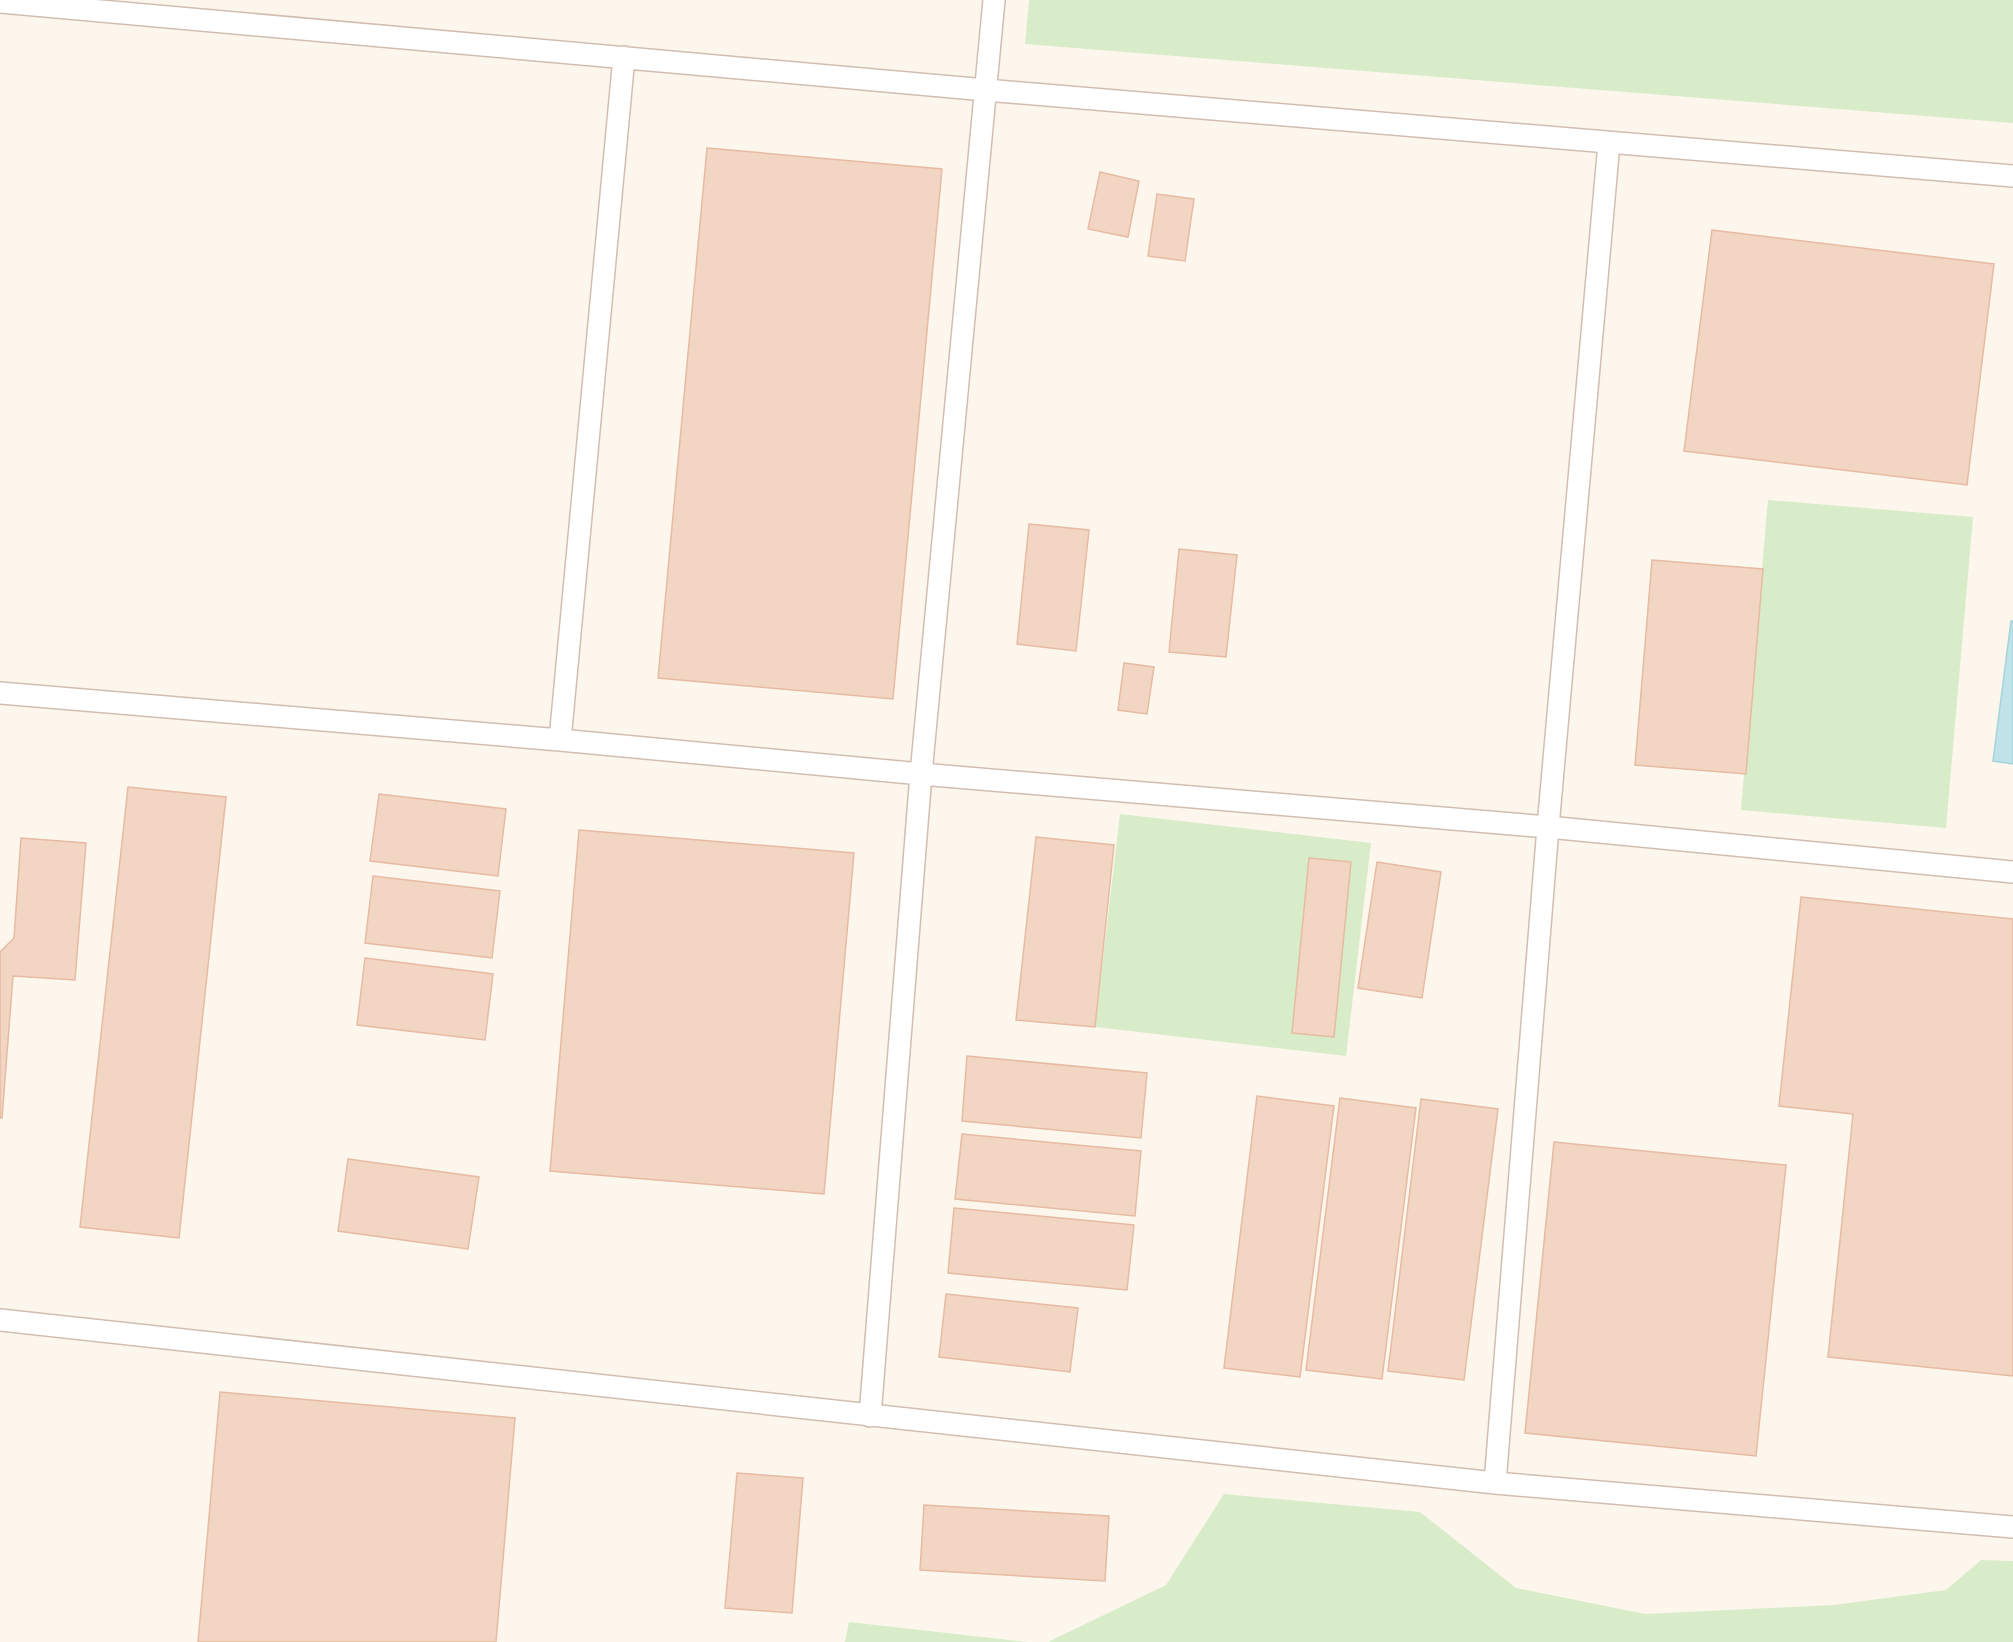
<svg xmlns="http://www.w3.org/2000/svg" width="2013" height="1642" font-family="Montserrat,sans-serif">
<rect width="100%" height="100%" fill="#fdf6ec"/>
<!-- green -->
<path fill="#d8ecc9" d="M1029,0H2013V123L1025,44Z
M1768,500L1973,517L1946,828L1741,810Z
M1120,814L1371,843L1346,1056L1095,1027Z
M1224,1494L1420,1512L1516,1588L1645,1614L1834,1605L1946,1590L1981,1560L2013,1561V1642H1048L1166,1585Z
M849,1622L1027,1642H845Z"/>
<!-- water -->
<path fill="#bfe3e8" stroke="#a5d3da" stroke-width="1.5" d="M2011,621H2013V764L1993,761Z"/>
<!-- building -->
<path fill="#f3d5c3" stroke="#e6bba3" stroke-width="1.5" d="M707,148L942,169L893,699L658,678Z
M1100,172L1139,181L1128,237L1088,229Z
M1157,194L1194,199L1185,261L1148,256Z
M1712,230L1994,264L1967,485L1684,451Z
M1029,524L1089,530L1076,651L1017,644Z
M1179,549L1237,555L1226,657L1169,652Z
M1652,560L1763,569L1746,774L1635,765Z
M1124,663L1154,667L1147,714L1118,710Z
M128,787L226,797L179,1238L80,1227Z
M379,794L506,809L498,876L370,861Z
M579,830L854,853L824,1194L550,1171Z
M1036,837L1114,845L1095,1027L1016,1020Z
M21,838L86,843L75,980L13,976L2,1118H0V952L14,938Z
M1309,858L1351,862L1334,1037L1292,1033Z
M1377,862L1441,872L1422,998L1358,988Z
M373,876L500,891L492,958L365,943Z
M1801,897L2013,919V1376L1828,1357L1853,1114L1779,1106Z
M365,958L493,974L485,1040L357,1025Z
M967,1056L1147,1073L1141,1138L962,1121Z
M1257,1096L1334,1106L1300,1377L1224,1368Z
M1340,1098L1416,1108L1382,1379L1306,1370Z
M1421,1099L1498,1109L1464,1380L1388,1371Z
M962,1134L1141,1151L1135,1216L955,1199Z
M1554,1142L1786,1165L1756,1456L1525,1433Z
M348,1159L479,1177L468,1249L338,1231Z
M954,1208L1134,1225L1127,1290L948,1273Z
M946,1294L1078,1308L1070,1372L939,1357Z
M220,1392L515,1418L496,1642H198Z
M737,1473L803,1478L792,1613L725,1608Z
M924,1505L1109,1516L1105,1581L920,1570Z"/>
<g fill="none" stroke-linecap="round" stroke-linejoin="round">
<!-- lane casing -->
<g stroke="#d1beb0" stroke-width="24">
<path id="lane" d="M0,2L986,90L2013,176
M0,693L560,740L921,774L1548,827L2013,872
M560,740L624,57
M0,1320L1495,1483L2013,1527
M870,1416L921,774L994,0
M1495,1483L1548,827L1609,143"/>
</g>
<!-- lane -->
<use href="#lane" stroke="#fff" stroke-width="21"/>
</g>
</svg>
